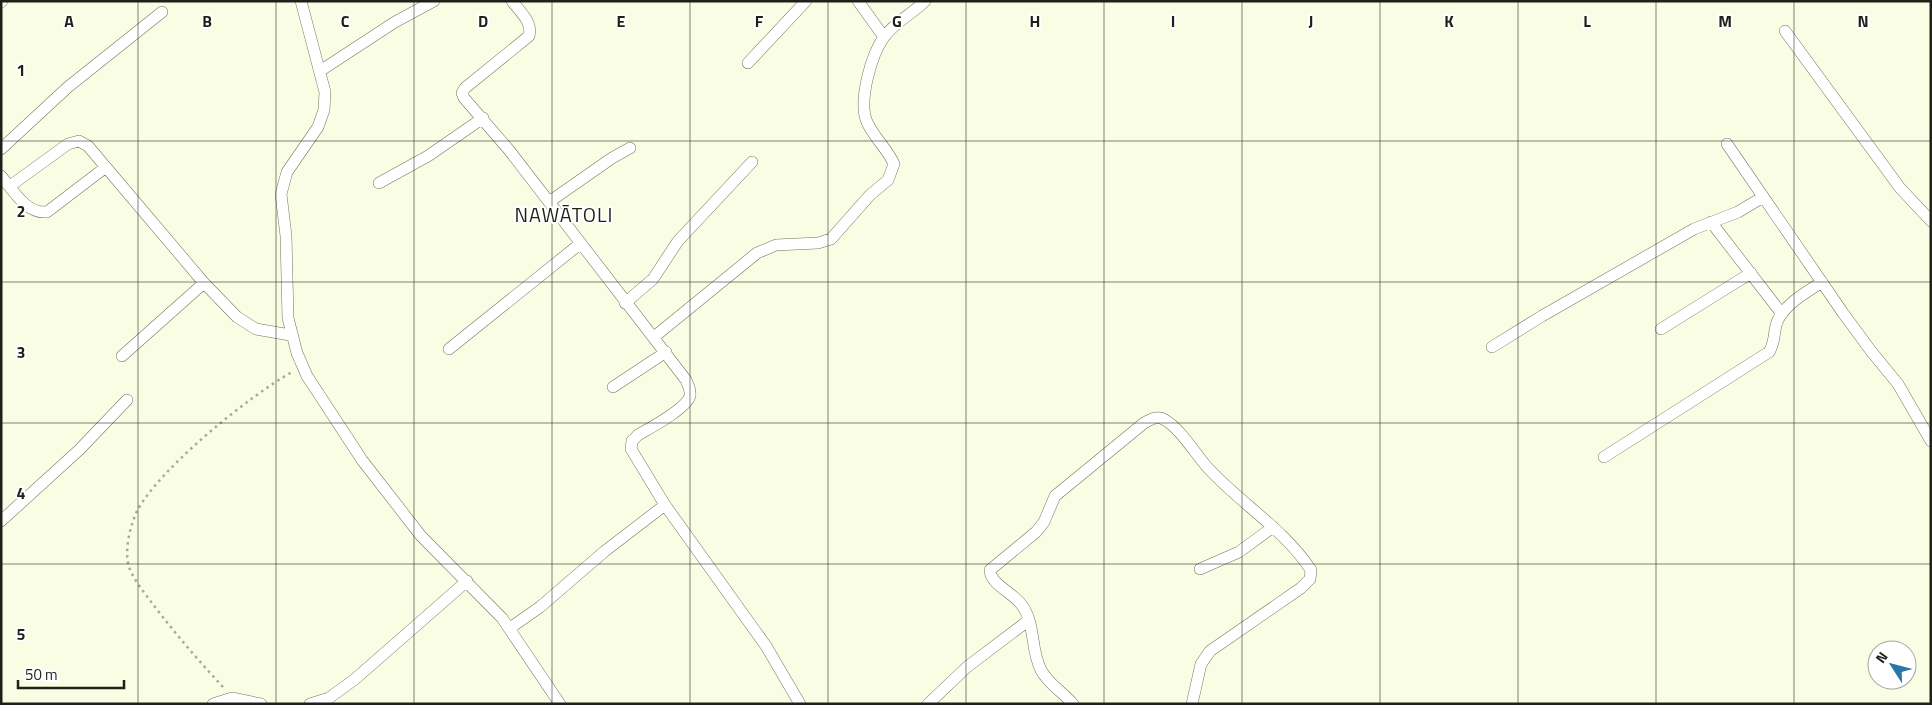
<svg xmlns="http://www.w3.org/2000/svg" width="1932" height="705" font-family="'Titillium Web',sans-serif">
<rect width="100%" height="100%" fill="#f8fde4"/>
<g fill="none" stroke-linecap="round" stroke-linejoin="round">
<!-- street casing -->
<g stroke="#70755f" stroke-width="12">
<path id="street" d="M301,1L325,92L324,110L318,127L287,172L281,194L286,236L288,318L297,353L307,376L362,460L421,536L502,618L560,704
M512,1C520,12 533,22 529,36L465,88L462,93L464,98L509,150L686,380C688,385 691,390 690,396C686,409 650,428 638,435L632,441L631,449L665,505L766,646L800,704
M858,1L884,37
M1,2L2,1
M1785,31L1900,188L1931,221
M748,63L806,1
M320,71L395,22L434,1
M1727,144L1843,313L1871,351L1898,384L1931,441
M1,149L68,87L162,12
M1,176C14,191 26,214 47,212L106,167
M379,183L428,156L483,118
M10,186L68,144L79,141L88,146L204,283L237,317L256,329L290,335
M549,202L612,158L630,148
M1711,222L1782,314
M625,303L653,279L678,241L752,162
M1661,329L1751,273
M654,337L757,253L776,245L818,243L831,239L870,195L888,180L894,164C887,148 874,138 867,122C858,102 871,55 884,37C895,22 912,14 925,1
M1492,347L1542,316L1694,229L1738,212L1763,197
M449,349L581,243
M122,356L204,283
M613,387L666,352
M1604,457L1769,352C1777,339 1772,330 1779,318C1788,302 1807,292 1822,282
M1,521L79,450L127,400
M1200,569L1239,552L1273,527
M510,628L540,607L605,551L665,505
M213,704L232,698L261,704
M310,704L329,698L355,679L467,581
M928,704L967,667L1029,620
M1073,704C1063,692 1048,684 1041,670C1030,649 1036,623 1021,604C1013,593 990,584 990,570L1036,532L1044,522L1055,496L1144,423C1151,419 1158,415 1165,420C1181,429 1196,455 1208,468C1241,504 1284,529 1311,570L1310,579L1301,588L1210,651L1201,664L1192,704"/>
</g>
<!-- path -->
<path stroke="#a6aa97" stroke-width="2.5" stroke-dasharray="2.5 4" stroke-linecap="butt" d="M223,687C197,659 172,630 149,599C142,590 133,578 129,567C124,551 130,526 137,511C160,468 249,396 292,372"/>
<!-- street -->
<use href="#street" stroke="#fff" stroke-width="11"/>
</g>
<!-- grid -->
<path fill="none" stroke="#1f2118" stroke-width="1" stroke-opacity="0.55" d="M138,1V704M276,1V704M414,1V704M552,1V704M690,1V704M828,1V704M966,1V704M1104,1V704M1242,1V704M1380,1V704M1518,1V704M1656,1V704M1794,1V704M1,141H1931M1,282H1931M1,423H1931M1,564H1931"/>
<g text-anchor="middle" stroke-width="4" stroke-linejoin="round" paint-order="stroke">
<!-- neighbourhood labels -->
<g font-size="20" letter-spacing="1" fill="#1f2118" stroke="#fff">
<text x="564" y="222">NAWĀTOLI</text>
</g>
</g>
<g font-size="16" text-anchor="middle" font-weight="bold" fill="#1f2118" stroke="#fff" stroke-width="4" stroke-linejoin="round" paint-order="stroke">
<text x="69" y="27">A</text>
<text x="207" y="27">B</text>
<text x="345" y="27">C</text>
<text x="483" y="27">D</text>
<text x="621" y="27">E</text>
<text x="759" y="27">F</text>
<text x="897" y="27">G</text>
<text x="1035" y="27">H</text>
<text x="1173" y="27">I</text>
<text x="1311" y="27">J</text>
<text x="1449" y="27">K</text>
<text x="1587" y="27">L</text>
<text x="1725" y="27">M</text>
<text x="1863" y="27">N</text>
<text x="21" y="76">1</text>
<text x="21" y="217">2</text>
<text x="21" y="358">3</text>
<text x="21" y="499">4</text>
<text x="21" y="640">5</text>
</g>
<!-- border -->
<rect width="1932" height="705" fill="none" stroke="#1f2118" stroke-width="5"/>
<!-- north arrow -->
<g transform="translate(1892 665) rotate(306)"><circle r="24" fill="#ffffff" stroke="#a5a6a3"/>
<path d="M0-4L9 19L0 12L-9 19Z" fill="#2b76a9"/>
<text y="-8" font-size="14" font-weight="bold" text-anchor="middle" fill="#1f2118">N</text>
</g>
<!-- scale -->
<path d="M18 680v8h106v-8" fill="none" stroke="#1f2118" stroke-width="2.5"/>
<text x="25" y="680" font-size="15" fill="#1f2118" stroke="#ffffff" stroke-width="4" paint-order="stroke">50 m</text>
</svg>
